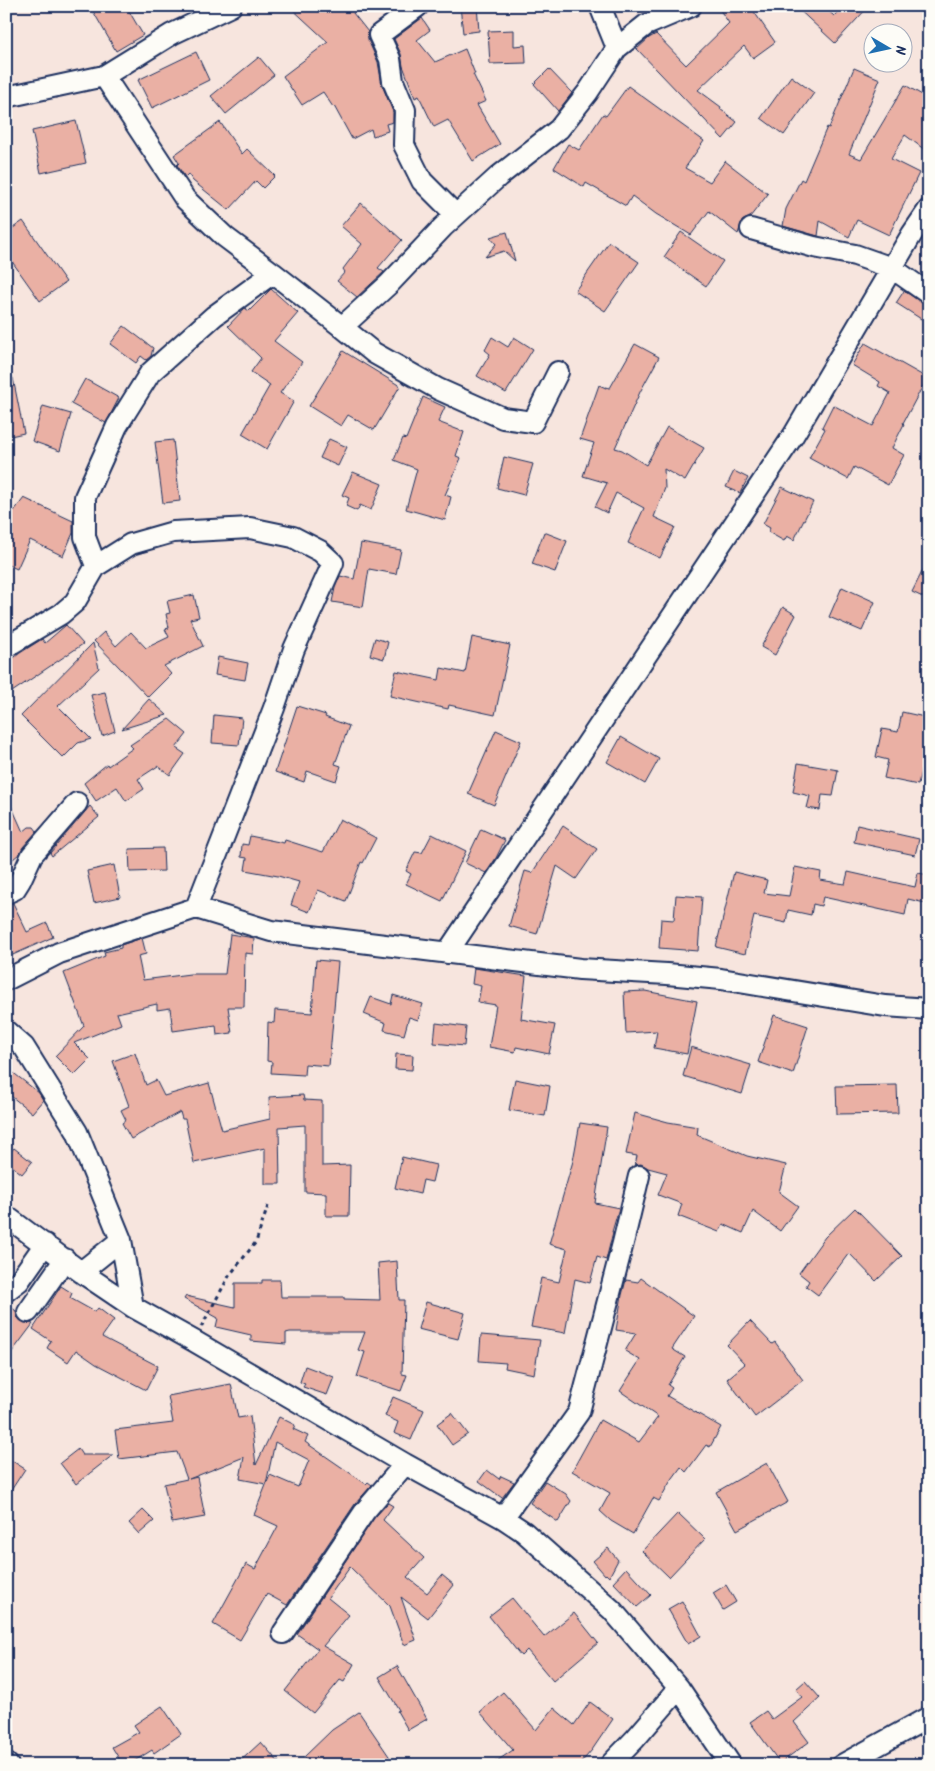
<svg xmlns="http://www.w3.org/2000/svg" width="935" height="1771" font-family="Kalam,sans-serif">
<rect width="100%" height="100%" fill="#f7e5de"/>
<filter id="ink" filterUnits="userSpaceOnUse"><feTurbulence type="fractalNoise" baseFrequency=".02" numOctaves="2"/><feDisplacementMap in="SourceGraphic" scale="10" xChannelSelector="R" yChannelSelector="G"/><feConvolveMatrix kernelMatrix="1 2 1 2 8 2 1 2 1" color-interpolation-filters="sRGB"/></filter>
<g filter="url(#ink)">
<!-- building -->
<path fill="#eab0a4" stroke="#1b2f5e" d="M90,6H126L143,35L116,51Z
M289,6H360L353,13L368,32V40L378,62L382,85L393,112V122L386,124L388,131L373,136L371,129L352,139L334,106L333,107L323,92L302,105L283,76L328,42Z
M460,6H477L479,31L463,33Z
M717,6H750L775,42L753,58L744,46L698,90L721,107L720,109L737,122L723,139L637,49L649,38L656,34L686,65L729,23Z
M795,6H823L834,16L843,6H869L835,43Z
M422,18L430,30L417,40L435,62L465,49L475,74H473L486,101L477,105L500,144L473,161L448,120L434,127L419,96L415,98L403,66L401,54L394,39Z
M514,30V46L525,45L526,63L490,64L488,31Z
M196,52L209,80L152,108L138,80Z
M259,57L274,75L226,114L211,96Z
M854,68L880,79L849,154L861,159L905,85L929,99V153L905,135L891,159L919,173L889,235L857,220L849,237L820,221L818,236L783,226L786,209L801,179L804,181L827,127L829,128Z
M549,69L572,93L558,111L534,84Z
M791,76L814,93L784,135L761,118Z
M628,86L704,141L685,168L710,182L725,161L768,194L750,217L742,221L738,234L709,211L691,235L656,214L632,196L626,206L586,183L584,187L554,168L568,144L579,150L603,114L606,116Z
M76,121L86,163L41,173L32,131Z
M220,122L242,154L247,149L275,176L263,188L256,181L229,210L193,181L188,174L185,177L177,165L179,163L174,155Z
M361,203L402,240L378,268L384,272L357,297L337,281L345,272L343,269L362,244L341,226Z
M23,221L66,282L40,301L6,253V233Z
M507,232L515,261L504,251L485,257L496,244L490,237Z
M681,232L723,261L706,286L664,257Z
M609,242L639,262L605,311L575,291Z
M271,289L298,313L274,341L302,362L280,393L294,401L267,449L242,434L270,385L251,372L261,358L228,326L245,308L249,311Z
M904,291L929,307V324L896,303Z
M124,326L153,348L151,356L146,360L141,356L136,363L110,344Z
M492,337L508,347L514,337L533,349L506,393L477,376L490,354L485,350Z
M865,343L927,378L903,423L904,424L892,448L904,455L888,485L854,467L848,479L809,458L825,429L822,427L833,405L873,426L890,393L878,386L880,382L852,365Z
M635,344L659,357L640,392L615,448L622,450L646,465L667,427L704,448L685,481L664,469L665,488L654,517L675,527L660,558L628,543L644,508L616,493L607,513L595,507L607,483L583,476L594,443L580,439L599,385L606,388V387L610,388Z
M343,351L400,386L374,430L348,415L341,426L309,406Z
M6,378H13L24,433L6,437Z
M85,379L119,398L106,423L71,404Z
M423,397L445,407L438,422L464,432L456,456L461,458L445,495L451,497L445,520L406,509L417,469L394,460L403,438L406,439Z
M43,406L71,414L60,451L32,441Z
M329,439L347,447L338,466L320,458Z
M173,440L180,501L163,503L155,442Z
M504,457L533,464L524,495L497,488Z
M734,471L748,478L740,493L726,487Z
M353,472L382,484L371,510L360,505L357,511L346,506L349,498L342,495Z
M782,487L813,502L794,540L787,536L784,541L768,532L770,528L763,524Z
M24,498L73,521V533L63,556L30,540L17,569L6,564V505L14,511Z
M544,532L567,541L555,572L532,564Z
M361,543L401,550L396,574L369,569L363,607L332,602L335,588L340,576L354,579Z
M929,558V600L912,592Z
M842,587L875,602L862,631L829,617Z
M194,595L199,617L190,619L203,646L164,666L171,674L148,697L94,641L104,632L116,646L131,632L146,648L169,637L165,629L169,628L166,614L170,613L167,601Z
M783,607L796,615L775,655L761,647Z
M66,625L83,644L6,696V664L20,653L42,639L45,643Z
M472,637L510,645L495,715L449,705L448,709L390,696L396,671L439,680L441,668L465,673Z
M375,638L388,642L384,659L370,655Z
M93,643L99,668L58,706L91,739L78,743L63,758L21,716Z
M218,657L248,663L245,680L215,675Z
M105,692L115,731L102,736L91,695Z
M149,699L167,715L122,729Z
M297,706L326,715L325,717L349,726L335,764L341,766L336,781L307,771L304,782L275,772Z
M902,712L929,718V732L918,785L884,778L888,760L876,757L882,729L898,732Z
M214,715L242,718L239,745L212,743Z
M169,719L187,734L176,748L185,754L170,775L158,766L138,779L144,789L126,801L117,787L96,801L84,783L107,764L108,766L133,748L130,745Z
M496,730L521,741L494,805L468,794Z
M621,737L659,759L645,784L607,762Z
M798,763L838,770L833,796L822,795L820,810L807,808L810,796L793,792Z
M6,794L23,832L29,827H34L37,831L23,847L19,854L6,865Z
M90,806L99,817L52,856L50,853Z
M340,819L376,838L363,863L361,862L346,901L318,890L309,912L291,905L299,882L278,876L245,870L247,858L241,857L242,844L248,845L250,836L284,843L285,840L323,852Z
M857,825L919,839L915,855L854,842Z
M563,826L597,849L576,879L557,866L537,934L509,926L525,871L532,873Z
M481,829L505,840L496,858L486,873L465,863Z
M432,834L466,851L442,901L406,884L411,874L406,871L415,852L422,853Z
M163,848L164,871L130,872L129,849Z
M114,865L120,897L94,903L87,871Z
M795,867L821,872L820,880L845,884L848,872L915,887L918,873L929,875V904L908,899L905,915L823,897L821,906L813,904L811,915L788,910L786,923L754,916L745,954L716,947L734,872L767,880L764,893L789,896Z
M676,895L702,897L698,951L659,948L661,919L674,920Z
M13,903L27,932L47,923L53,937L6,958V905Z
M230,934L254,938L253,954L245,953L244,1007H228L232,1033L217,1035L216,1025L173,1031L170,1008L157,1010V1004L117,1013L121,1024L74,1043L90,1059L74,1075L55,1056L84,1026L64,973L105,956L104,952L121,948V945L142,938L146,954L138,956L143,980L190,974H225Z
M316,960L338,962L329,1066L305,1064L304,1075L271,1073L272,1062L267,1061L268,1022L274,1023L275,1010L312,1013Z
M474,968L526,976L521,1019L555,1025L549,1054L516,1047L515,1052L489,1047L496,1005L478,1002L481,986L472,984Z
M645,991L697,1001L687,1054L654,1048L657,1031L626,1033L624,992Z
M393,995L423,1004L418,1020L409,1017L404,1035L384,1030L386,1023L364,1014L371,997L391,1004Z
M774,1015L808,1026L793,1074L758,1062Z
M436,1023L466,1027L464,1046L434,1043Z
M691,1047L751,1065L742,1094L683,1076Z
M135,1053L146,1085L156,1080L164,1096L209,1083L222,1130L270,1119L269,1097L303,1095L304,1100L322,1101V1166L350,1165L349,1216H326V1193L305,1192V1125L279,1127L280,1184H265V1148L194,1163L185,1119H182L180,1112L131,1139L122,1123L126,1120L121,1110L129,1106L113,1061Z
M396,1054L413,1055L412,1070L395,1069Z
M6,1067L39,1093L43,1100L32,1113L6,1092Z
M515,1079L550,1086L545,1116L509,1110Z
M897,1085L898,1113L837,1114L836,1086Z
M635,1113L668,1122L698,1127L697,1135L747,1156L786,1165L779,1192L798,1206L780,1231L753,1211L743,1233L723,1224L719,1232L678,1216L682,1204L658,1195L667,1173L648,1168L641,1164L635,1165L637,1156L626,1154Z
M580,1123L607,1127L595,1203L619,1208L612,1232H613L606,1260L597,1257L590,1283L575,1279L565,1333L531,1327L541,1278L559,1282L567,1249L549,1244L573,1161Z
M14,1148L32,1162L22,1174L6,1161V1157Z
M402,1157L436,1165L432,1182L423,1180L420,1194L395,1188Z
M855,1208L902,1256L876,1281L849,1253L818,1295L806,1286L809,1281L799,1273L825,1237Z
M397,1261L399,1300H404L402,1374L407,1375L401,1391L357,1377L365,1352L358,1350L365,1332H290L286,1333V1344L251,1341V1335L216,1327L218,1318L184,1299L186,1296L235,1307V1283H262V1280H280L281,1297H344V1299L380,1300L378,1263Z
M641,1278L694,1316L672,1349L685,1357L668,1385L672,1388L667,1396L721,1427L710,1447L706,1445L686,1472L681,1467L670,1482L659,1501L653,1498L633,1534L611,1521L600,1511L610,1493L572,1471L600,1420L639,1442L658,1417L620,1391L640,1360L625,1351L636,1333L616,1330L622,1295L626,1280L638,1282Z
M61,1286L72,1293L70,1298L95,1312L98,1308L114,1320L102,1337L158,1366L146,1390L96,1364L76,1350L68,1362L47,1348L51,1341L33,1329Z
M426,1302L465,1313L458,1339L418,1329Z
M6,1303L16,1311L17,1317L21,1321L33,1324L6,1360Z
M750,1321L772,1344L775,1342L803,1380L755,1417L727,1379L745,1364L727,1345Z
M481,1335L540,1340L534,1374L505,1368L506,1363L479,1361Z
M305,1366L334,1377L327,1395L303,1387L305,1384L300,1382Z
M231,1384L238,1418L250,1416L256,1465L279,1417L295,1425L293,1429L308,1436L305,1442L366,1484L368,1482L372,1485L355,1504L287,1605L267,1594L240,1640L213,1624L246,1564L255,1569L278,1526L254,1515L270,1475L298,1487L309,1460L275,1442L266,1484L240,1479L244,1457L189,1479L197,1477L205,1517L172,1523L164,1484L187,1479L177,1452L119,1459L115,1430L173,1423L168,1396Z
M393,1397L424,1410L411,1440L394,1433L398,1422L385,1416Z
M452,1413L468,1434L452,1445L437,1424Z
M78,1449L82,1455H113L76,1484L60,1463Z
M6,1457L25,1469L6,1498Z
M767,1463L788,1502L737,1530L716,1492Z
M487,1470L499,1479L501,1476L514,1482L502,1498L479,1481Z
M545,1481L566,1494L571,1501L558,1522L530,1503Z
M388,1503L393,1506L383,1520L424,1558L407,1577L427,1593L442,1575L454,1585L428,1618L401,1597L416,1640L404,1645L390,1606L350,1567L328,1598L349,1615L323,1646L354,1664L344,1682L340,1680L313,1713L285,1691L318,1649L297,1634L374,1518Z
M143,1510L154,1521L139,1534L129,1523Z
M678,1513L705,1539L669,1577L642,1551Z
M608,1548L618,1560L609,1577L606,1574L605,1575L593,1561Z
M626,1568L651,1595L637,1607L613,1582Z
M726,1585L736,1602L723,1610L713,1593Z
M512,1598L544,1637L574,1613L598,1643L553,1681L527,1650L521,1656L489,1616Z
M682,1601L701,1636L688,1644L668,1609Z
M397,1666L427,1719L408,1730L397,1711L399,1710L379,1677Z
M805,1681L820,1698L794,1722L809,1742L780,1763L750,1722L766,1711L772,1719L802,1697L796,1689Z
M503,1692L536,1730L554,1708L574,1725L590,1702L613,1719L592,1750L579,1765H491L513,1750L480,1712Z
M162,1706L181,1734L154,1753L152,1750L128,1765H123L112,1747L139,1732L134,1725Z
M359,1712L395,1765H311L304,1757L332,1730Z
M261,1742L281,1765H236Z"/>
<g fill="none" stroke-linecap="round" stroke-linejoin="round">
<!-- minor casing -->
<g stroke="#1b2f5e" stroke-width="24">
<path id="minor" d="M418,6L379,35L390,59L393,81L405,110L404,145L422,181L456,215
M600,6L617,48
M104,76L172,34L231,6
M6,97L104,76L185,199L225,237L273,273
M751,229L814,247L855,255L892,268L929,294
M342,327L374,353L438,389L503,418L533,422L558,372
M96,566L85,537V497L117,426L150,373L214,316L273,273L342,327L389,284L443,227L499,176L559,129L588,92L617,48L646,25L691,6
M6,647L61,614L75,602L96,566L131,544L173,532L250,528L293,537L320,551L333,563L294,649L274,708L196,908
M6,893L15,889L20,881L32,855L77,803
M447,953L793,436L912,234L929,209
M6,980L59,953L196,908L271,931L580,969L667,974L721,979L885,1006L929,1009
M6,1031L24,1047L77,1132L121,1240L133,1307
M6,1216L81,1272L133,1307L194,1341L405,1464L503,1518L524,1532L612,1610L679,1688L731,1765
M81,1272L121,1240
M6,1291L19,1281L45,1244
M28,1312L65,1259
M503,1518L579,1412L623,1243L639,1176
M283,1633L365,1511L405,1464
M6,1763L8,1765
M610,1765L635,1739L679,1688
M842,1765L929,1717"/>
</g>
<!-- path -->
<path stroke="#1b2f5e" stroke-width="3" stroke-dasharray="4 4" stroke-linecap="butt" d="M201,1327L229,1276L256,1242L268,1206"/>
<!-- minor -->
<use href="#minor" stroke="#fdfcf7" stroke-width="20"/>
</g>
</g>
<!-- margin -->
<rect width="935" height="1771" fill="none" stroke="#fdfcf7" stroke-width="25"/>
<rect x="12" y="12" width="910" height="1746" fill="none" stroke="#1b2f5e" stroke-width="2" filter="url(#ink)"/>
<!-- north arrow -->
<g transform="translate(888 48) rotate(99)"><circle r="24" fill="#fdfcf7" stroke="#a3aaba"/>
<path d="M0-4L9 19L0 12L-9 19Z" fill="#1f6fb2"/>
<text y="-8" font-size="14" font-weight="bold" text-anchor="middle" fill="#1b2f5e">N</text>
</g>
</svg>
